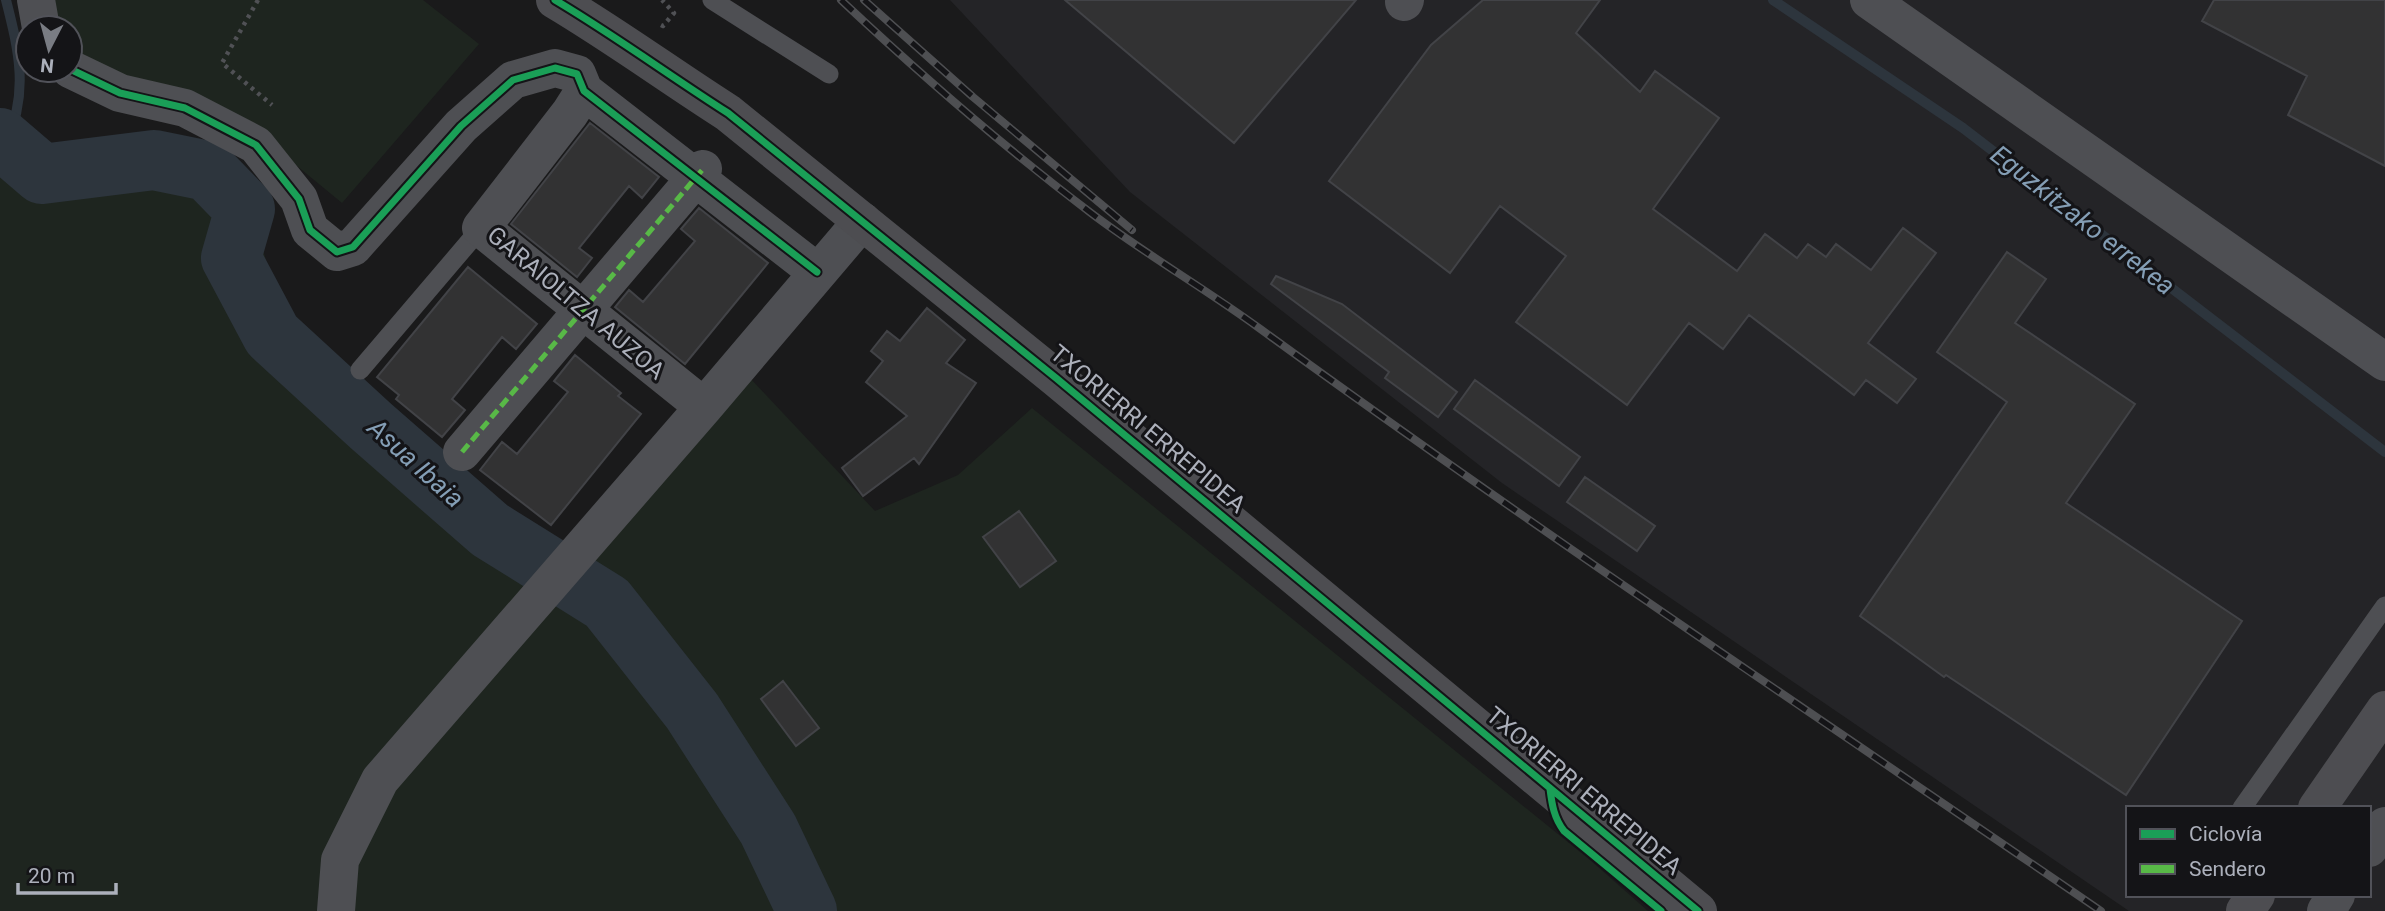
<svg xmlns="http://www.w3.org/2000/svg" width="2385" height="911" font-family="Roboto,sans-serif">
<rect width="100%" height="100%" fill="#1a1a1b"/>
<!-- built -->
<path fill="#242427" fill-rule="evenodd" d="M950,0H2385V911H2129L1502,483L1130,192ZM2128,808H2369V895H2128Z"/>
<!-- green -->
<path fill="#1e251f" d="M47,0H423L479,44L342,203L251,128L98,73L70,44V28H59Z
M113,149L186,167L228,196L260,240L269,270L274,322L314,382L506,530L569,569L749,377L875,511L958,475L1032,408L1590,860L1648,911H0V175C33,156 75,150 113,149Z"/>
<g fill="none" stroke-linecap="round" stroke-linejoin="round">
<!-- stream -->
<path stroke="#2d353d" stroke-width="10" d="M1773,0L1963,128L2385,452
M6,143C29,93 19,51 6,0"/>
<!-- river -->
<path stroke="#2d353d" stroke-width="60" d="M0,138L42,174L154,160L208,171L245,209L231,258L272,335L371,426L490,530L607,603L692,711L768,829L807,911"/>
</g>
<!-- building -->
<path fill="#323233" stroke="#424347" stroke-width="2" d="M1065,0H1356L1234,143Z
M1483,0H1600L1576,33L1640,92L1655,71L1719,118L1653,209L1737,271L1765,234L1797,258L1808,244L1826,257L1836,244L1871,270L1903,228L1936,253L1868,343L1916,379L1897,403L1866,380L1854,395L1749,315L1723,349L1689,323L1627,405L1516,322L1566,256L1500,206L1450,273L1329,181L1431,45Z
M2214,0H2385V166L2288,115L2307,76L2202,21Z
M590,123L659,177L642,198L629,186L579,248L592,258L577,277L511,224Z
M699,208L768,263L685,364L615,307L629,290L643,302L695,241L681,229Z
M2007,252L2046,279L2015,323L2135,404L2066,503L2242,621L2126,795L1946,675L1944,677L1860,616L2007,402L1937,352Z
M468,267L537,324L516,349L502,337L452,399L465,410L442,437L396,399L399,395L377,377Z
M1276,276L1342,304L1457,392L1438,417L1385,378L1389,372L1271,284Z
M927,308L965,340L946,363L976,383L919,464L914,458L863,496L842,468L907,416L866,382L883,361L871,351L887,331L900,341Z
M575,355L621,393L618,396L641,414L551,525L480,470L502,442L517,454L568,392L554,381Z
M1475,380L1580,457L1559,486L1454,409Z
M1585,477L1655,526L1637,551L1567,502Z
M1019,511L1056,561L1020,587L983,537Z
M783,681L819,728L796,746L761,699Z"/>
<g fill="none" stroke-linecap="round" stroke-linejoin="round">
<!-- path -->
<path stroke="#505155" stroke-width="4.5" stroke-dasharray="3.5 5" stroke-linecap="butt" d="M258,0L222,63L272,105
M661,25L663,26L674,13L662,0"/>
<!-- lane -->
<path stroke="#4e4f53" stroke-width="19" d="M712,0L829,74
M360,370L481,228
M2242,808L2385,606"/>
<!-- street -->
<path stroke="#4e4f53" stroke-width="38" d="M36,0L41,28
M1869,0L2385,362
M1404,2L1405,0
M70,69L120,93L185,108L256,145L299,199L310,230L337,252L353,247L461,126L513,80L555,68L577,74L584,91L817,272
M584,91L570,113L481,228L704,407
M462,452L703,169
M2369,848L2385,826
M336,911L340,860L380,780L704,407L862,221
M2326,911L2336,895"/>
<!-- secondary -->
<path stroke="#4d4d51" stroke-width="38" d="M555,0C614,35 670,76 728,113L1056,378L1698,911
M2317,808L2385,710
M2245,911L2256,895"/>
<!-- rail casing -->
<g stroke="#4e4f52" stroke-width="8">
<path id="rail" d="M841,0C921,75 1004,147 1091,213C1145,254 1204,288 1259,328C1535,529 1819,718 2101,911
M864,0L973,97L1132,230"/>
</g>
<!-- rail -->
<use href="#rail" stroke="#141417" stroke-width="5" stroke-dasharray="16" stroke-linecap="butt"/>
<!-- quiet -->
<path stroke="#58b947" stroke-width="5" stroke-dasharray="10 5" stroke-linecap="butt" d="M462,452L703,169"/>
<!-- cycleway casing -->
<g stroke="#141417" stroke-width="11">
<path id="cycleway" d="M555,0C614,35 670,76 728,113L1056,378L1698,911
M70,69L120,93L185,108L256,145L299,199L310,230L337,252L353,247L461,126L513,80L555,68L577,74L584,91L817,272
M1550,789C1552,805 1554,818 1564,831L1661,911"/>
</g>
<!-- cycleway -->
<use href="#cycleway" stroke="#1a9f57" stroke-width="7"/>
</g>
<g text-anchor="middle" stroke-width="6" stroke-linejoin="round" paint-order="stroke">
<!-- street labels -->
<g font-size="24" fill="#acb0bb" stroke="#141417">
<text transform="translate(576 303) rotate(40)" y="8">GARAIOLTZA AUZOA</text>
<text transform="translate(1148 429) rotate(40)" y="8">TXORIERRI ERREPIDEA</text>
<text transform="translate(1584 791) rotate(40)" y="8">TXORIERRI ERREPIDEA</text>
</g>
<!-- water labels -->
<g font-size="26" font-style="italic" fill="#849eb5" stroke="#141417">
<text transform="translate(2083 220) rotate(38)" y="9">Eguzkitzako errekea</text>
<text transform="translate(416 463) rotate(42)" y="9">Asua Ibaia</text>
</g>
</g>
<!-- legend -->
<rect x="2126" y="806" width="245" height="91" fill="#141417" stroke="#515259" stroke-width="2"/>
<rect x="2140" y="829" width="35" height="10" fill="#1a9f57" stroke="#515259" stroke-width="2"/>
<text x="2189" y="841" font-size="21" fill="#acb0bb">Ciclovía</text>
<rect x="2140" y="864" width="35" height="10" fill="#58b947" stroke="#515259" stroke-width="2"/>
<text x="2189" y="876" font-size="21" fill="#acb0bb">Sendero</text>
<!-- north arrow -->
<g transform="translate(49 49) rotate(186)"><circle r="33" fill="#141417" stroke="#515259" stroke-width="2"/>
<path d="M0-5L12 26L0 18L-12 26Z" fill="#797c83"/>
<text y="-10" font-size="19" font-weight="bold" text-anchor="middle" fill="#acb0bb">N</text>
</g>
<!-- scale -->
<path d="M18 883v10h98v-10" fill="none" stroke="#acb0bb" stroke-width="3.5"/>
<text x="28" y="883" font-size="21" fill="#acb0bb" stroke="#141417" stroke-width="5" paint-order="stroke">20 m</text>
</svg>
